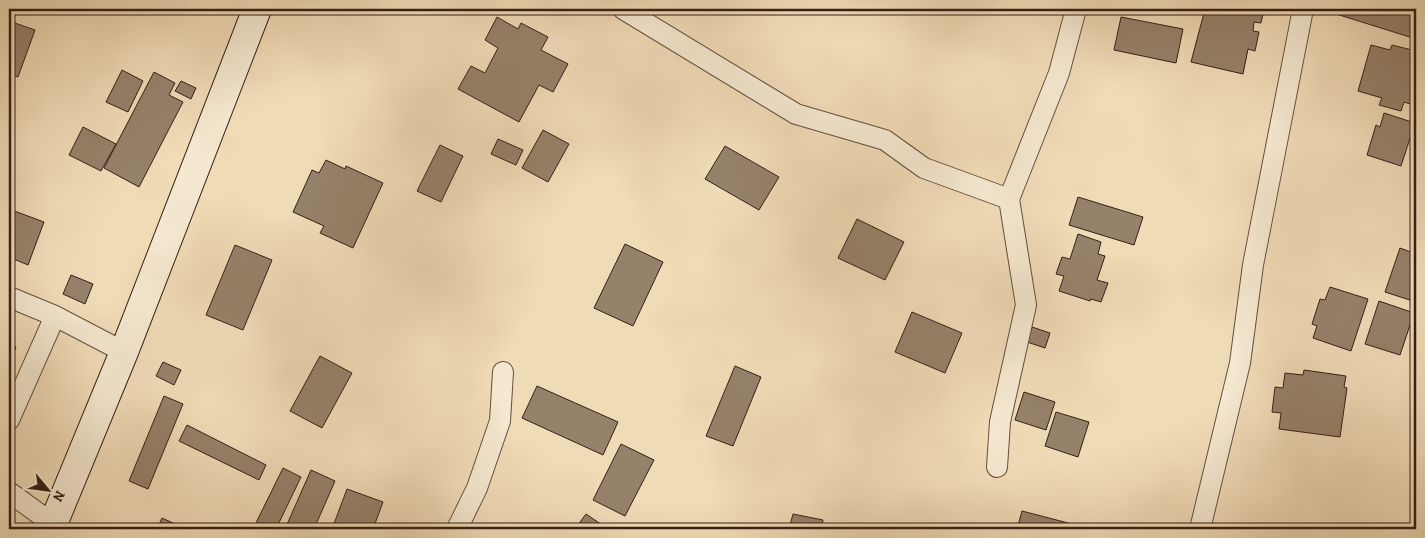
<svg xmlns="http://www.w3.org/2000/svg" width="1425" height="538" font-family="Alegreya,serif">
<rect width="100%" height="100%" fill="#f0dbb7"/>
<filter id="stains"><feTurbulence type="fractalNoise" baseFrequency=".004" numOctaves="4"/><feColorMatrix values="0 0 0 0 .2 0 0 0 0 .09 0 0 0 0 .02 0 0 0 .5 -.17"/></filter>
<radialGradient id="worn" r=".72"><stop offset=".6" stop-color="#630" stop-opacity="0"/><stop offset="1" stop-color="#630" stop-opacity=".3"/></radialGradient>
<!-- building -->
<path fill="#96816a" stroke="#352016" d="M1205,9H1264L1261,23L1254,22L1253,31L1259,32L1255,51L1248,49L1243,74L1191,62Z
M1335,9H1416V39L1333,13Z
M497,17L518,29L521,23L548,37L541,50L568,64L553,92L539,85L519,122L458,89L471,66L485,73L498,48L485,40Z
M1121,17L1183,29L1176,63L1114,50Z
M9,21L35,30L18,77L9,73Z
M1371,45L1390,50L1392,45L1416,51V106L1404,102L1401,111L1379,105L1382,98L1358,91Z
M122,70L143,81L128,112L106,102Z
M154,72L175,83L169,95L183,102L139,187L104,168Z
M181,81L196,88L191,99L175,91Z
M1384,113L1415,123L1401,166L1367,155L1376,125L1380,127Z
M83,127L116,144L101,171L69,155Z
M543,130L569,144L548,182L522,168Z
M498,139L523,150L516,165L491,154Z
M440,145L463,156L441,202L417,191Z
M725,146L779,177L759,210L705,179Z
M326,160L345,169L346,166L383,183L353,248L320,233L324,226L293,212L312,170L319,173Z
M1078,197L1143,217L1134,245L1069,225Z
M9,209L44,222L28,265L9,257Z
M857,219L904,242L885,280L838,258Z
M1078,234L1101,242L1098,254L1105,256L1097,280L1108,283L1101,302L1091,299L1090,301L1059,291L1064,276L1056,274L1062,257L1070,259Z
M625,244L663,262L633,326L594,308Z
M235,245L272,260L243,330L206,315Z
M1400,248L1416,254V302L1385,292Z
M71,275L93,284L85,304L63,294Z
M1330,287L1368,299L1351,351L1313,338L1317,326L1312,324L1320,299L1325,300Z
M1379,301L1414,313L1400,355L1365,344Z
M912,312L962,333L945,373L895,352Z
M1032,327L1050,333L1045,348L1027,342Z
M9,344L16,347L9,363Z
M320,356L352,373L322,428L290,411Z
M163,362L181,370L174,385L156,376Z
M735,366L761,377L733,446L706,436Z
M1304,370L1346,376L1344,387L1347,388L1340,437L1279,429L1281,413L1272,412L1275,387L1283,388L1285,373L1303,375Z
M537,386L618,422L603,455L522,418Z
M1024,392L1055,402L1046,430L1015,420Z
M164,396L183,404L148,489L129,481Z
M1056,412L1089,422L1078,457L1045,446Z
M187,425L266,465L259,480L179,441Z
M621,444L654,460L625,516L593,500Z
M283,468L301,477L276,529H253Z
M311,470L335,481L314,529H285Z
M347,489L383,502L373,529H332Z
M1022,511L1072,524L1070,529H1017Z
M586,514L608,529H575Z
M793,514L823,520L821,529H789Z
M162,518L186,529H157Z"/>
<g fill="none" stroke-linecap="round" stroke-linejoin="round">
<!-- street casing -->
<g stroke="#644f3e" stroke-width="22">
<path id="street" d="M623,9L796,114L885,140L924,168L1009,199L1059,73L1076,9
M9,297L55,316L124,352
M9,420L55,316
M997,467L1000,422L1026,305L1009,199
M9,492L53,524
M457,529L477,488L500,421L503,372
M1200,529L1240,363L1253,265L1303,9"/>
</g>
<!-- secondary casing -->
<g stroke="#352016" stroke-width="30">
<path id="secondary" d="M51,529L124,352L257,9"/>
</g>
<!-- street -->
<use href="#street" stroke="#f5e8d0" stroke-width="20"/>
<!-- secondary -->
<use href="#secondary" stroke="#f5e8d0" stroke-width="28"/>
</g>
<!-- margin -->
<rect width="1425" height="538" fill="none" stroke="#f0dbb7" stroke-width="30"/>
<rect x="10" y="10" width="1405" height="518" fill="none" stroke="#352016" stroke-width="2.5"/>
<rect x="15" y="15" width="1395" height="508" fill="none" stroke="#352016"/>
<!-- north arrow -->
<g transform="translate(48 490) rotate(119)" stroke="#f5e8d0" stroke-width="4" paint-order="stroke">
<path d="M0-4L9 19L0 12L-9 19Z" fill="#352016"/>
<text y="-8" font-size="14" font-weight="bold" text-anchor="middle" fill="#352016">N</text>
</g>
<rect width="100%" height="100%" filter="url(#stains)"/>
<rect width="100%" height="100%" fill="url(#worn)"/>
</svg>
